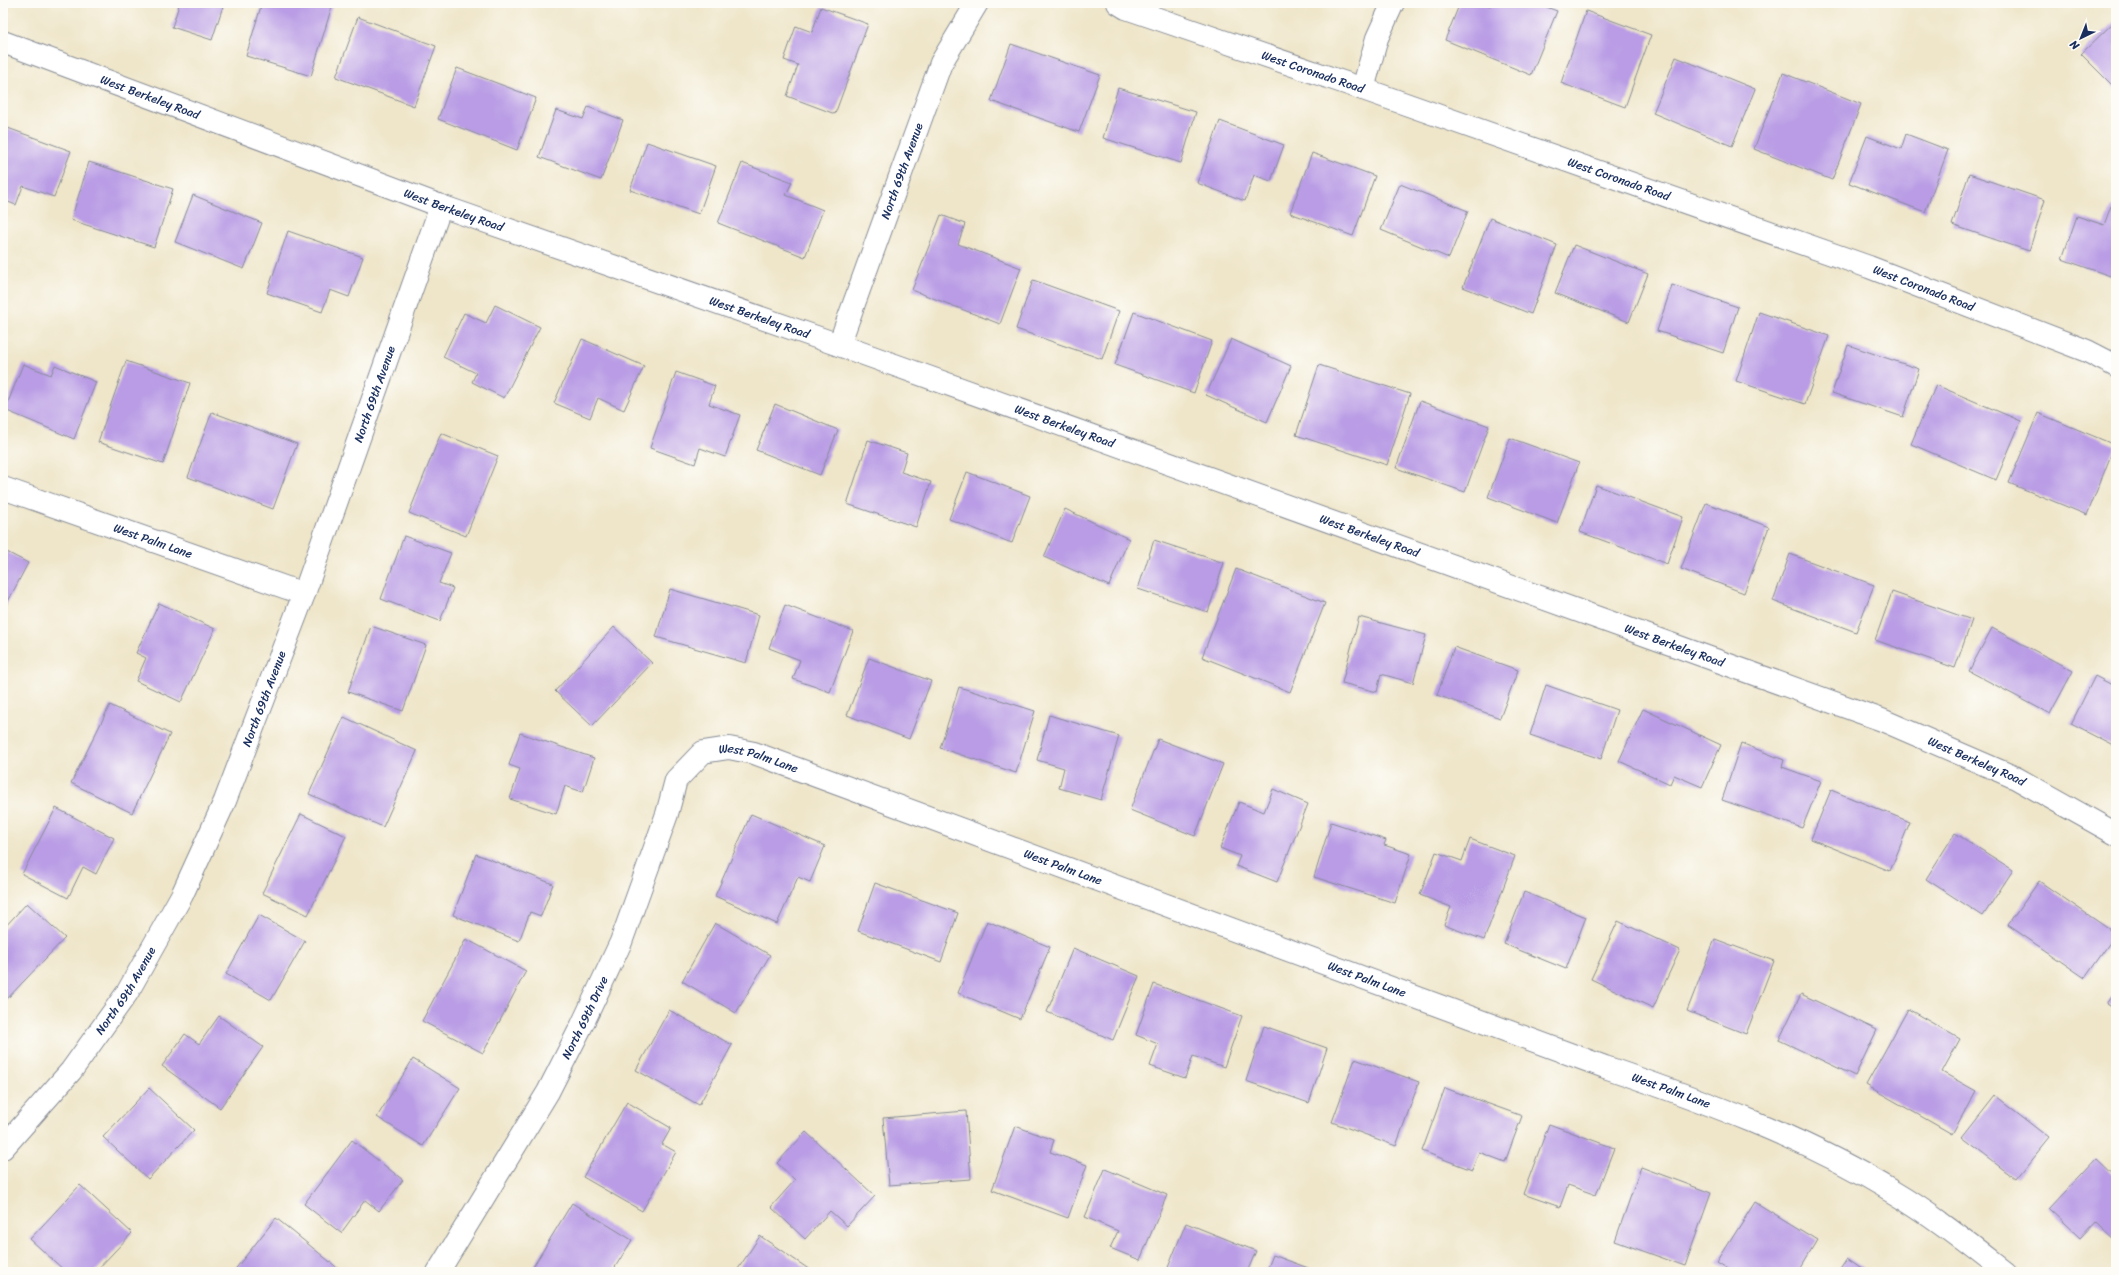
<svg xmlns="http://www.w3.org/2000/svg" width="2119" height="1275" font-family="Sriracha,sans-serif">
<rect width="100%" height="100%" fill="#fdfcf7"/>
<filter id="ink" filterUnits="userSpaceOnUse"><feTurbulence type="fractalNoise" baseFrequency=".025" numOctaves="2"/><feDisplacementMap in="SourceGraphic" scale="8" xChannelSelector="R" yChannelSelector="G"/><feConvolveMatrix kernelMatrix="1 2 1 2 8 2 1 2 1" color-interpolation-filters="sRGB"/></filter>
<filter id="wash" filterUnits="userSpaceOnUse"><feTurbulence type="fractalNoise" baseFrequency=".012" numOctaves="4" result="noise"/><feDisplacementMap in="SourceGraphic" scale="16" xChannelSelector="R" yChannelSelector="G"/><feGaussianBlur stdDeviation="0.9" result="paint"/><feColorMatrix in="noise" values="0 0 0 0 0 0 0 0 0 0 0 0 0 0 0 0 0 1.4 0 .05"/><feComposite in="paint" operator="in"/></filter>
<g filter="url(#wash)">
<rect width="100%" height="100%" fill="#efe6ca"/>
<g id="blocks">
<!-- building -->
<path fill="#b99ce5" d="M172,3H224L212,40L172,27L179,5Z
M262,3H321L332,6L311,76L246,56Z
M1460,3H1483L1490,6L1492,3H1536L1557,11L1531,75L1445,40Z
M821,7L868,24L835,114L787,96L798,65L784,60L796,26L812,32Z
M1586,11L1651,35L1625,107L1561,83Z
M358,17L436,46L414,106L336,77Z
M2116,20V89L2081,54Z
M1011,44L1100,75L1079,132L991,101Z
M1676,57L1755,89L1732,146L1653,113Z
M457,68L536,98L517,150L438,119Z
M1783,73L1861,104L1832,180L1754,149Z
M1118,88L1196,112L1181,163L1103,138Z
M588,107L623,120L601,180L539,157L556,110L583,119Z
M1220,121L1284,145L1271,181L1254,175L1245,201L1197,183Z
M5,127L71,151L54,197L23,186L16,205L3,200V133Z
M1906,134L1948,150L1925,212L1849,183L1867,136L1901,149Z
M647,142L716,166L699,214L630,190Z
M1312,153L1375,176L1353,236L1290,213Z
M89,162L173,189L154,247L71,220Z
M742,163L792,182L786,195L823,210L805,257L718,223Z
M1969,174L2045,200L2029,251L1952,225Z
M1400,184L1468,211L1449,258L1381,230Z
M193,195L262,223L244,269L175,242Z
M2111,206L2116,208V278L2062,259L2077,216L2104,225Z
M941,215L965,224L958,244L1021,268L1000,324L912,290Z
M1490,218L1557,245L1531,314L1463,287Z
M288,231L363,257L349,297L330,290L322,312L267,293Z
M1574,245L1648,274L1629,322L1555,293Z
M1033,280L1119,311L1102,359L1016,329Z
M1672,285L1738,307L1723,353L1657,331Z
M495,305L540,327L504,398L472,382L476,373L443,357L464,313L486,323Z
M1134,312L1212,341L1194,393L1115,365Z
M1759,312L1829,336L1805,404L1736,381Z
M582,339L644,366L624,410L598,398L590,418L554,403Z
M1231,339L1291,366L1267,422L1206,395Z
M1848,345L1919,369L1903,417L1832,393Z
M126,361L190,383L163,464L98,442Z
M23,364L51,375L55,365L96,382L74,439L5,410Z
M1319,365L1410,394L1387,465L1296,435Z
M676,372L715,386L709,404L740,415L725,457L700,448L695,464L650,448Z
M1936,385L2021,421L1996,480L1911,444Z
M1420,401L1489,426L1465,492L1396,468Z
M775,404L838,430L820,475L756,450Z
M212,412L297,444L273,509L188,477Z
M2038,413L2115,445L2087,515L2009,483Z
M441,433L498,456L466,536L409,513Z
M1510,438L1579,463L1557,523L1488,497Z
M868,440L907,453L901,472L931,482L916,527L847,504Z
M967,472L1030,496L1012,543L949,519Z
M1596,485L1683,517L1667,564L1580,532Z
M1706,503L1769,527L1744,593L1681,569Z
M1065,509L1129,539L1109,586L1044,557Z
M404,536L451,553L439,583L453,588L440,621L381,599Z
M1154,540L1224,563L1208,612L1138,589Z
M3,550L28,563L3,611Z
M1790,554L1874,585L1856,632L1773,601Z
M1236,569L1325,603L1290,692L1202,657Z
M670,589L759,615L746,663L656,637Z
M1892,592L1972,620L1955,668L1875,640Z
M159,603L215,629L181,702L136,681L146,658L136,653Z
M785,605L853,631L830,692L793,679L800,660L769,648Z
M1359,617L1426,635L1413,683L1381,674L1377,692L1342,683Z
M371,626L426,645L403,711L348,692Z
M614,627L652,663L592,726L555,691Z
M1992,628L2073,671L2050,714L1969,671Z
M1454,647L1518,670L1500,718L1437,695Z
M869,658L931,681L909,739L847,715Z
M2095,676L2116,687V747L2071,724Z
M1546,685L1617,710L1601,759L1530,735Z
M959,687L1035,711L1016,773L940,748Z
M110,705L170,734L132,813L71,783Z
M1643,709L1721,745L1702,787L1674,775L1670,784L1619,761Z
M1049,715L1119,736L1101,800L1059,788L1064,768L1037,760Z
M344,717L417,751L383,827L309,794Z
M520,733L594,758L583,792L565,786L556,814L510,799L520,769L509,765Z
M1158,739L1223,764L1195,836L1130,810Z
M1741,743L1784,760L1782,767L1821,781L1802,828L1722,800Z
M1273,789L1308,804L1277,882L1236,866L1240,856L1220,848L1239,802L1264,812Z
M1831,790L1910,822L1890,871L1811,839Z
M56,808L114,838L96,874L83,867L68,898L22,874Z
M301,814L346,836L308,915L262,893Z
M751,814L825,846L810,882L798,877L777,924L715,896Z
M1331,822L1386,840L1384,845L1411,854L1395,903L1314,877Z
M1955,833L2013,870L1983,916L1926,879Z
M1470,839L1515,856L1484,940L1444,925L1451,907L1420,895L1436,852L1462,861Z
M476,854L553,884L541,916L530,912L519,941L453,915Z
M2039,881L2116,934L2085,978L2008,925Z
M875,883L958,913L941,962L858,931Z
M1524,892L1586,917L1566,969L1504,944Z
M27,903L65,938L5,1001L3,999V929Z
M259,915L305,941L271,1000L226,974Z
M987,921L1050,947L1020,1019L958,993Z
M1618,921L1680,950L1653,1008L1591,979Z
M715,923L770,955L736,1013L682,981Z
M466,939L526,971L483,1053L422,1021Z
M1715,939L1774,961L1746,1034L1687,1011Z
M1073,948L1139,976L1113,1040L1047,1012Z
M1154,984L1242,1016L1224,1067L1193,1056L1185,1078L1150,1066L1158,1044L1136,1035Z
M2116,990V1009L2107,1003Z
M1801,994L1877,1030L1855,1076L1779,1040Z
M1908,1009L1960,1039L1942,1072L1976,1091L1952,1134L1866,1085Z
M669,1010L732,1045L699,1105L636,1070Z
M219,1016L263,1047L220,1108L162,1066L185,1034L199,1044Z
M1264,1026L1327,1048L1309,1103L1246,1081Z
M413,1059L460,1088L423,1146L377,1117Z
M1355,1059L1419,1082L1396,1146L1332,1122Z
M149,1088L194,1130L148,1179L103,1137Z
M1445,1088L1522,1116L1505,1162L1479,1152L1472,1170L1422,1151Z
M1995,1096L2049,1138L2016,1179L1962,1138Z
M627,1102L671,1128L662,1144L676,1152L642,1211L583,1177Z
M966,1111L971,1179L889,1185L883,1118Z
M1549,1124L1614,1148L1596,1195L1568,1185L1560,1207L1523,1194Z
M1015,1126L1054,1140L1050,1152L1087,1165L1068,1218L992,1190Z
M806,1132L875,1196L847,1226L830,1211L805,1239L771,1207L795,1180L777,1163Z
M352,1140L403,1180L379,1211L365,1200L341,1233L304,1204Z
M2096,1158L2116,1177V1241L2096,1222L2080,1239L2048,1209Z
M1641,1167L1711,1193L1685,1266L1615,1241Z
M1105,1169L1167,1195L1140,1260L1110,1248L1118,1231L1085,1217Z
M80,1185L132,1233L95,1272H66L30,1239Z
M1755,1202L1817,1240L1798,1272H1733L1717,1262Z
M572,1203L632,1240L612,1272H530Z
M276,1218L340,1270L338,1272H233Z
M1186,1223L1256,1251L1247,1272H1172L1167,1270Z
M760,1236L813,1272H736Z
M1273,1255L1319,1272H1266Z
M1847,1257L1869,1272H1837Z"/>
</g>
</g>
<g filter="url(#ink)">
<use href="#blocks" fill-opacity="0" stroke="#858a94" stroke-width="1"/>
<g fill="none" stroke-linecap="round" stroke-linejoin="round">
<!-- minor casing -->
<g stroke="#858a94" stroke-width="24">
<g id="minor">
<path id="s1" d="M1118,3L1126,8L1363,89L1869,267L2087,351L2116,366"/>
<path id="s2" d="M3,42L441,206L839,345L1882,720L2016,778L2116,834"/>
<path d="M1363,89L1377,38L1393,3"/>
<path id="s3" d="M839,345L941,63L977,3"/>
<path id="s4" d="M3,488L304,594"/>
<path id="s5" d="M3,1148L71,1071L127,993L182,895L225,801L304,594L441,206"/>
<path id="s6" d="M438,1272L548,1092L581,1027L621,942L667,814L676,780L703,752L729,748L754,753L1605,1067C1704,1101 1804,1137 1894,1192C1933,1215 1969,1244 2005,1272"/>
</g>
</g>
<!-- minor -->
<use href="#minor" stroke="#fff" stroke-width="22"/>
</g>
</g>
<g text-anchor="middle" stroke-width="3" stroke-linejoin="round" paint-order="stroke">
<!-- street labels -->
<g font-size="12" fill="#1b2f5e" stroke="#fdfcf7">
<text dy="4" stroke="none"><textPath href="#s1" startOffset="207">West Coronado Road</textPath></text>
<text dy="4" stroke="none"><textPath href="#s2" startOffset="157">West Berkeley Road</textPath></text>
<text dy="4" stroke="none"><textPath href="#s3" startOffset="185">North 69th Avenue</textPath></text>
<text dy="4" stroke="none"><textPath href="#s1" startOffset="531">West Coronado Road</textPath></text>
<text dy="4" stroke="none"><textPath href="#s2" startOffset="481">West Berkeley Road</textPath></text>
<text dy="4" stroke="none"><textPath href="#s1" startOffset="855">West Coronado Road</textPath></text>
<text dy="4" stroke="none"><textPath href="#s2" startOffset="805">West Berkeley Road</textPath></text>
<text dy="4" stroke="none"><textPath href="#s5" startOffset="848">North 69th Avenue</textPath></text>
<text dy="4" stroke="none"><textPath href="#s2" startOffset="1129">West Berkeley Road</textPath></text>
<text dy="4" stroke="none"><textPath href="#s2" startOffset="1453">West Berkeley Road</textPath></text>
<text dy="4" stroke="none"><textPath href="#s4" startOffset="159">West Palm Lane</textPath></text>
<text dy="4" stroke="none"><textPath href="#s2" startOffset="1777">West Berkeley Road</textPath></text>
<text dy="4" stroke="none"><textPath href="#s5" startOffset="524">North 69th Avenue</textPath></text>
<text dy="4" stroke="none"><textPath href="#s6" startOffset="645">West Palm Lane</textPath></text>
<text dy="4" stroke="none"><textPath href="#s2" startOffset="2101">West Berkeley Road</textPath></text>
<text dy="4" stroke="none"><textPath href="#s6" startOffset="969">West Palm Lane</textPath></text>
<text dy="4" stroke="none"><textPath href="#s6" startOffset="1293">West Palm Lane</textPath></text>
<text dy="4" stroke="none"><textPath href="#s5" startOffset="200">North 69th Avenue</textPath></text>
<text dy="4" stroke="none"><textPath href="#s6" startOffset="294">North 69th Drive</textPath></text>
<text dy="4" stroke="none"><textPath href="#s6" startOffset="1617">West Palm Lane</textPath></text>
</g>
</g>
<!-- margin -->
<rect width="2119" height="1275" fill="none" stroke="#fdfcf7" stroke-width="16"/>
<!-- north arrow -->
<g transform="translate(2081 38) rotate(223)" stroke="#fdfcf7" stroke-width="3" paint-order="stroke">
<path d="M0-3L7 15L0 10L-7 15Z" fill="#1b2f5e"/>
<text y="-6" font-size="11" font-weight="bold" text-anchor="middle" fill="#1b2f5e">N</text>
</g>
</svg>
